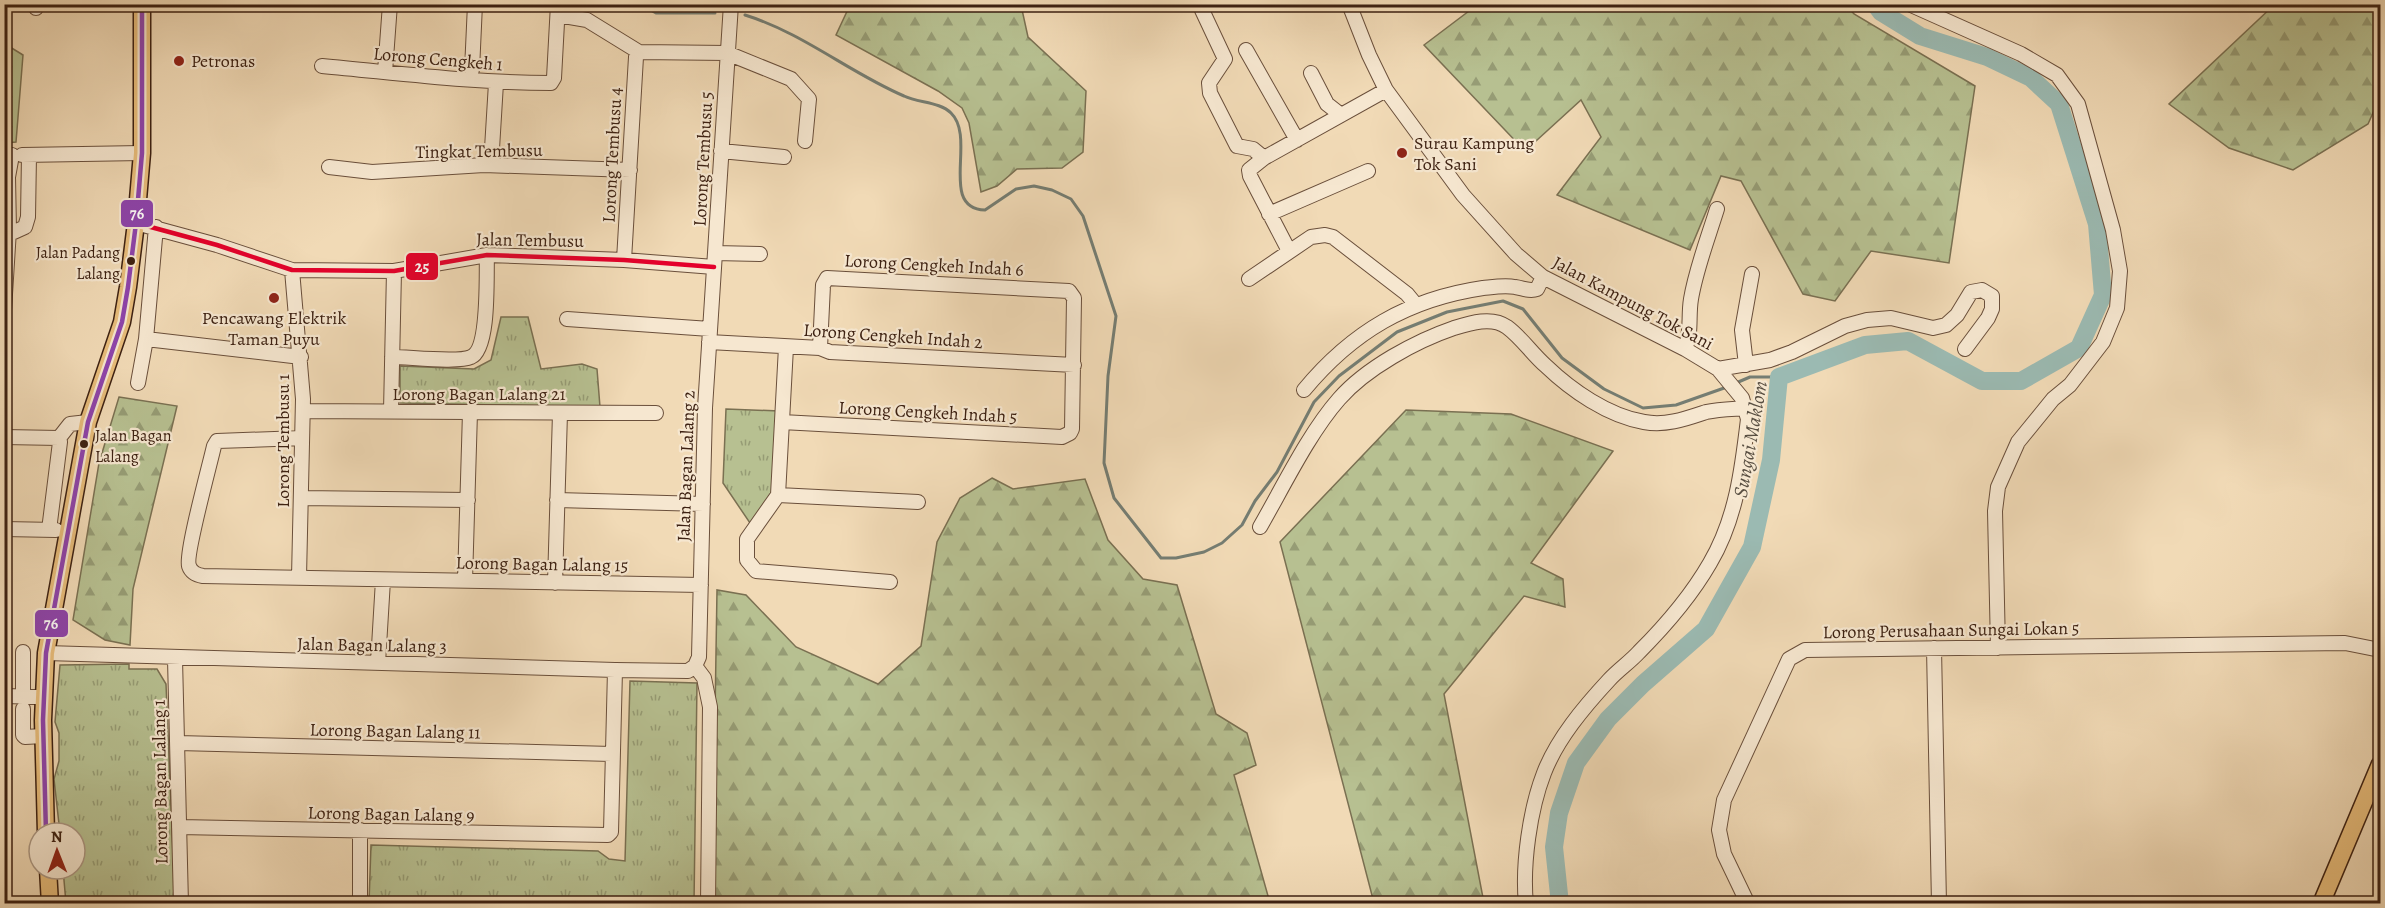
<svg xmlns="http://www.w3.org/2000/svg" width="2385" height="908" font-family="Alegreya,serif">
<defs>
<pattern id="grass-tufts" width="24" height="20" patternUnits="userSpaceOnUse" patternTransform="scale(1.5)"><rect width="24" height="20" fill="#b7c091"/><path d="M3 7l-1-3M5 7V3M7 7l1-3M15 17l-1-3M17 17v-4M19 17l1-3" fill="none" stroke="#969c75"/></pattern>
<pattern id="forest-firs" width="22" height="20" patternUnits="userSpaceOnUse" patternTransform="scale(1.5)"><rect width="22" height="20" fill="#b7c091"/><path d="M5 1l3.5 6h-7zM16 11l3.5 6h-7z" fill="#969c75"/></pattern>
</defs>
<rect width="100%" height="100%" fill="#f1dab6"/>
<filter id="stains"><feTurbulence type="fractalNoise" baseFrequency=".00333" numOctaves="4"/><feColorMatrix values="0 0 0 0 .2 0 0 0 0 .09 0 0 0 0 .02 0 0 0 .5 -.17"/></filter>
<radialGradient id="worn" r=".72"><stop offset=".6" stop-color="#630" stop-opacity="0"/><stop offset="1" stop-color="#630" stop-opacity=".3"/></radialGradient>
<!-- grass -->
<path fill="url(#grass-tufts)" stroke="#7a7052" stroke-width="1.5" d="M10,47L23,55L16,142L5,143V64Z
M501,317H528L541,369L582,364L597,369L600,407L400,403V366L474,369L491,360Z
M726,409L779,411L775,493L752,526L723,483Z
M129,664V669H157L166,684L175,903H66L63,869H75V833H60L54,779L59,761V733L55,722L60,665Z
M630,681L697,683L694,903H369L371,845L598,851L609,859L625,861Z"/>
<!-- forest -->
<path fill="url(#forest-firs)" stroke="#7a7052" stroke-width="1.5" d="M850,5H1021L1028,37L1086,91L1083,152L1062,168L1017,169L997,186L981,192L969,123L962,108L938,91L836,35Z
M1477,5H1846L1854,14L1975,86L1949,263L1871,251L1835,301L1803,294L1741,181L1721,176L1690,250L1557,195L1601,137L1581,100L1525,151L1424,45Z
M2274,5H2380V97L2368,124L2293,170L2229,148L2169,104Z
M119,397L177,406L133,589L130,645L105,640L73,620L99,463Z
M1406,410L1511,414L1613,451L1531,563L1563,579L1565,607L1524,596L1444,694L1484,903H1374L1280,542Z
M992,478L1013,489L1085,479L1108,540L1143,579L1177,585L1216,714L1247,733L1256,765L1234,775L1270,903L712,904L717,590L746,595L796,647L878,684L921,646L937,542L960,498Z"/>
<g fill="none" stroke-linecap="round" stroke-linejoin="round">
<!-- stream -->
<path stroke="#757d72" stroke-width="3" d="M640,4L656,13H715
M745,15C803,33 850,73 904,96C919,103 940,102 951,113C977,138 938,208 985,210L1016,189L1034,186L1052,190L1071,199L1083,216L1116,316L1108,376L1104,463L1114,498L1161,558H1176L1204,552L1222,543L1242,525L1255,501L1277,472L1314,402L1339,376L1397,332L1447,312L1503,301L1523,309L1562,358L1604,389L1643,408L1676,405L1727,387
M1736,383L1750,377H1779"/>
<!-- river -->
<path stroke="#9bbab2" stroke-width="18" d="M1560,904L1554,847L1559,813L1576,763L1608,719L1643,684L1706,629L1752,547L1771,460L1779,377L1865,345L1908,341L1982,381H2021L2079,348L2103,295L2097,224L2059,104L2031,78L1987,57L1920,36L1881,12L1875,4"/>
<!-- minor casing -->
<g stroke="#6a4f3b" stroke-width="16">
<path id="minor" d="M36,4V8
M1349,4L1369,55L1386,90L1463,195L1516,254L1543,277L1685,349L1718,369L1742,398L1748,419C1742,470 1736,519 1710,563C1691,596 1666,625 1639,652C1630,662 1618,670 1609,680C1584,707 1557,739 1544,773C1530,809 1522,865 1526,904
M1909,4L2021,54L2057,75L2078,104L2113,230L2120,271L2117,308L2103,342L2070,385L2053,399L2018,442L1998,487L1995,511L1998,648
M1202,10L1225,59L1209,83L1210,93L1237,146L1253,149L1264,158
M558,15L587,20L639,52L727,53L791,79L809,99L805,141
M1246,50L1297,140
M322,66C399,73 474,83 551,83L554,78L558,4
M472,70L475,4
M385,72L390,4
M1311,73L1327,104L1341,115
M721,151L784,157
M12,155L8,177L9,230L14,232L25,227L28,217L29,155
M22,155L142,153
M491,165L496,83
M329,167L372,172L484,165L630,170
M1269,214L1368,171
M136,223L217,245L292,270L394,271L487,255L624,260L714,267
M1289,251L1250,176L1249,170L1264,158L1386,90
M715,253L760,254
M624,260L636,57L639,52
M292,270L303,399L299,577
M1249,279L1311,237L1325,235L1333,237L1407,294L1416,305
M4,310L9,230
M567,319L710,329
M146,339L301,357
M709,342L820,348L830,352L1074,365
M786,347L778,495L747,539V560L756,571L890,582
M1685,349C1692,332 1688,317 1691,299C1696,269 1708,238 1717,209
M392,357C409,357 458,363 471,357C490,349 486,274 487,255
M1746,365L1742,330L1752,274
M1718,369L1770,360L1792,352L1845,326L1867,320L1891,318L1933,328L1946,325L1957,315L1971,292L1982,290L1992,296V309L1988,318L1965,349
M138,383L146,339L156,227
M1304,390C1352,332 1408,299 1483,288C1493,287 1505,285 1515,287C1523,288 1529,292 1537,289L1543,277
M303,411L656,413
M391,411L394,271
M782,422L1062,437L1070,433L1072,429L1074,298L1069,291L827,278L823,285L820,348
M4,437L59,438
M302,438L217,441L214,446C210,464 185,555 189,566C191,572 197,575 203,576L701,585
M778,495L918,502
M301,498L468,500
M557,500L703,504
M1260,527C1283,487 1309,433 1339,399C1366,368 1416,341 1454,328C1470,323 1492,316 1507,327C1522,338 1532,354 1546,366C1571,390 1608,416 1644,422C1666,426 1685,419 1706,412C1719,409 1733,409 1746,408
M4,529L56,530
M49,530L60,442L59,438L70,424L88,422
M465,581L470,412
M555,583L560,413
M1934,648L1939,904
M46,653L615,670L688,671L695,666
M175,659L181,904
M378,663L383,580
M695,666L699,657L705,408L731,4
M695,666L704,678L710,707L708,904
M4,696L43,697
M23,696V652
M23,709V735L25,737L43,736
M178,743L612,754
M179,827L608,835L611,832L615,670
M360,904V830
M1748,904L1724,854L1719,830L1724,800L1789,659L1805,650L2345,643L2380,650"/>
</g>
<!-- major casing -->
<g stroke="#3d2112" stroke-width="19">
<path id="major" d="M46,833L43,720L46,653L88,422L122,322L128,287L136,223L142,153V4
M48,869L50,904
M2321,904L2380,764"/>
</g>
<!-- minor -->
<use href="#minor" stroke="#f6e7d0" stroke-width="14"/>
<!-- major -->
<use href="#major" stroke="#e8bd7b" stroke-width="16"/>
<!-- bus-1 casing -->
<g stroke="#f6e7d0" stroke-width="9">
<path id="bus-1" d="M46,833L43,720L46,653L88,422L122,322L128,287L136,223L142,153V4"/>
</g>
<!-- bus-2 casing -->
<g stroke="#f6e7d0" stroke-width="9">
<path id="bus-2" d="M136,223L217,245L292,270L394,271L487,255L624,260L714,267"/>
</g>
<!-- bus-1 -->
<use href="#bus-1" stroke="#8e44ad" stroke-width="4.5"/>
<!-- bus-2 -->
<use href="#bus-2" stroke="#e4002b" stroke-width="4.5"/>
</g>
<!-- markers -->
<g fill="#8f2418" stroke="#f6e7d0" stroke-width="2">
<circle cx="179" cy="61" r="6"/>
<circle cx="1402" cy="153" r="6"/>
<circle cx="274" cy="298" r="6"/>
</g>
<g fill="#3d2112" stroke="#f6e7d0" stroke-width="2">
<circle cx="131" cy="261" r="5"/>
<circle cx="84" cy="444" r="5"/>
</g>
<g text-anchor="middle" stroke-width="4.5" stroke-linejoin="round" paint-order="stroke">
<!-- bus labels -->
<g font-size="16" fill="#3d2112" stroke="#f6e7d0" text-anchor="end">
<text x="120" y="258">Jalan Padang<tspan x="120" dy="21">Lalang</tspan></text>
<text x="95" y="441" text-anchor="start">Jalan Bagan<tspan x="95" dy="21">Lalang</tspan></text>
</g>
<!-- street labels -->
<g font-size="18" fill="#3d2112" stroke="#f6e7d0">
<text transform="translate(438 59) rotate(5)" y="6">Lorong Cengkeh 1</text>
<text transform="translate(479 151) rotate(-1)" y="6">Tingkat Tembusu</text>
<text transform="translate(612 155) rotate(-87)" y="6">Lorong Tembusu 4</text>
<text transform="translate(703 159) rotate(-87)" y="6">Lorong Tembusu 5</text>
<text transform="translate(530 240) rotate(1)" y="6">Jalan Tembusu</text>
<text transform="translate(934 265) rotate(3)" y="6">Lorong Cengkeh Indah 6</text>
<text transform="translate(1633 303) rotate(28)" y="6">Jalan Kampung Tok Sani</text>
<text transform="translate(893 336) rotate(4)" y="6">Lorong Cengkeh Indah 2</text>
<text x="479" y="400">Lorong Bagan Lalang 21</text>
<text transform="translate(928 412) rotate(3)" y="6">Lorong Cengkeh Indah 5</text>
<text transform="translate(283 441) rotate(-90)" y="6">Lorong Tembusu 1</text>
<text transform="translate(686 466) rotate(-88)" y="6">Jalan Bagan Lalang 2</text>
<text transform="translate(542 564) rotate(1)" y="6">Lorong Bagan Lalang 15</text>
<text transform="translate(1951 630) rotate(-1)" y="6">Lorong Perusahaan Sungai Lokan 5</text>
<text transform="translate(372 645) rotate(1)" y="6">Jalan Bagan Lalang 3</text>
<text transform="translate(395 731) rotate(1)" y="6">Lorong Bagan Lalang 11</text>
<text transform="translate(160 782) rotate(-91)" y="6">Lorong Bagan Lalang 1</text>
<text transform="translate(391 814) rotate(1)" y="6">Lorong Bagan Lalang 9</text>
</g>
<!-- poi labels -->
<g font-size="18" fill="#3d2112" stroke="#f6e7d0" text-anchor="start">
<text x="191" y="67">Petronas</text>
<text x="1414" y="149">Surau Kampung<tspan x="1414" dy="21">Tok Sani</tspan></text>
<text x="274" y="324" text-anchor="middle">Pencawang Elektrik<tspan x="274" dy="21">Taman Puyu</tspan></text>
</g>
<!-- water labels -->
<g font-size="20" font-style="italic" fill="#594f42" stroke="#f6e7d0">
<text transform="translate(1750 439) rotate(-80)" y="7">Sungai Maklom</text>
</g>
</g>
<g stroke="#f6e7d0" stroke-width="2">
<rect x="120" y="199" width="34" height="29" rx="6" fill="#8e44ad"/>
<rect x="405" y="252" width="34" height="29" rx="6" fill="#e4002b"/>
<rect x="34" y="609" width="35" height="29" rx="6" fill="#8e44ad"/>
</g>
<g font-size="16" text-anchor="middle" font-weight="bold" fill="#fff">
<text x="137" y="219">76</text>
<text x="422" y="272">25</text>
<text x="51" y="629">76</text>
</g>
<!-- margin -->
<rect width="2385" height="908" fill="none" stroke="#f1dab6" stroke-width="24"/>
<rect x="6" y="6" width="2373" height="896" fill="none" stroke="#3d2112" stroke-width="3"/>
<rect x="12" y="12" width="2361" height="884" fill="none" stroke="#3d2112" stroke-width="1.5"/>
<!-- north arrow -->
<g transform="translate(57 851) rotate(359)"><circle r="28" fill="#f6e7d0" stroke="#ac9884" stroke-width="1.5"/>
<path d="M0-4.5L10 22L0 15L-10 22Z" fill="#8f2418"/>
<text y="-9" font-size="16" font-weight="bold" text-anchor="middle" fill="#3d2112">N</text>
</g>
<rect width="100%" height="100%" filter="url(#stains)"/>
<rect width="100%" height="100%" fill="url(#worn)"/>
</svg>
